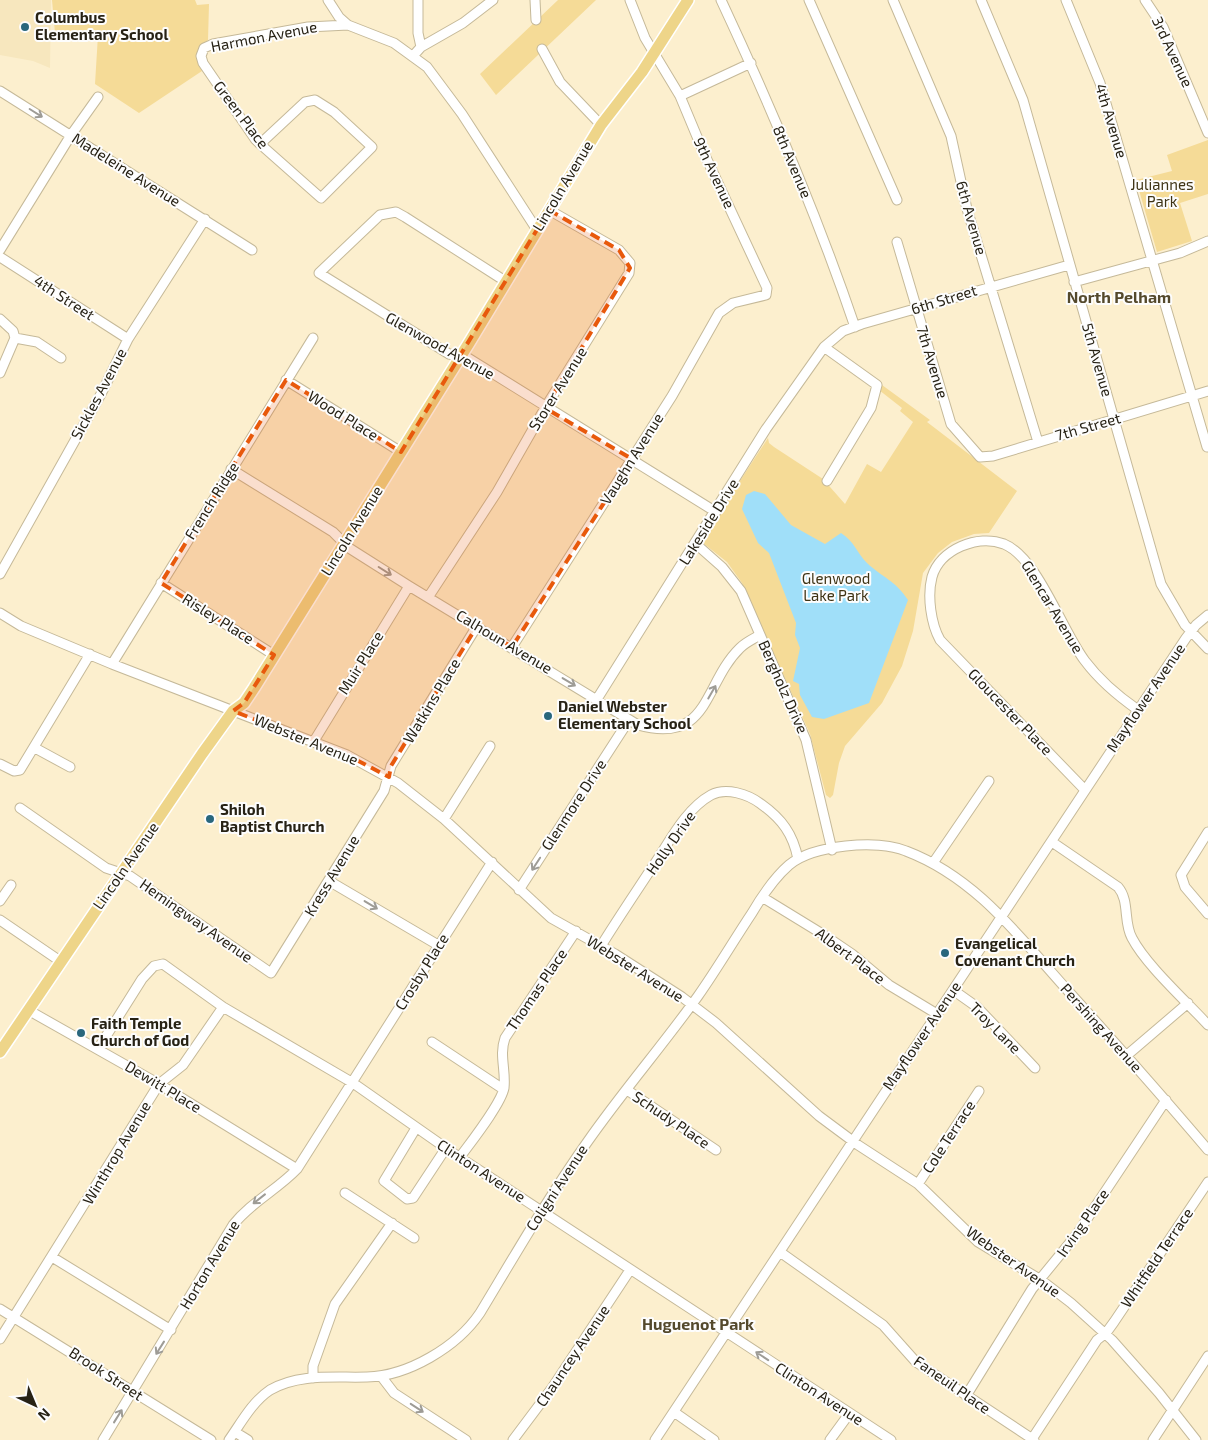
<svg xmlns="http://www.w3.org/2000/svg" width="1208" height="1440" font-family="'Exo 2',sans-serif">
<rect width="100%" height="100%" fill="#fcefce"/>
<!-- built -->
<path fill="#f7e7be" d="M0,0H51L50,68L33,61L0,55Z"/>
<!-- green -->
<path fill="#f5db97" d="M52,0H195L197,5L209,4L208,40C195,50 197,57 202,71L139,113L95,84L98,35L75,30L55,33Z
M558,0H596L496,95L480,74Z
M1208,140V194L1180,203L1192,241L1157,252L1136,180L1172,171L1167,155Z
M882,385L930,420L927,422L1017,491L989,533L974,534L952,542L938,553L923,573L913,631L902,666L882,703L845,746L839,763L833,795L830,798L826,795L810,734L742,583L727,562L703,543L702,539L768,438L769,443L774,447L823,479L845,504L867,464L881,472L913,422L900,411L902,408L879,390Z"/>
<!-- water -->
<path fill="#a0dff9" d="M754,491L765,494L791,525L825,544L841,533C854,541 857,553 867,563C883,578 895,580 908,600L869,703L824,719L812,717L800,695L799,684L793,681L800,648L795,635L796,623L769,553L758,543L742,509L746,495Z"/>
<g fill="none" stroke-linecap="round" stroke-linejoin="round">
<!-- minor casing -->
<g stroke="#c5b999" stroke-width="11">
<path id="minor" d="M328,0L339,17L348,25L394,43L427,67L462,114L537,230
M418,0V33L421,47
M535,0L536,20
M721,0C771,107 817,215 855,327
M809,0L897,200
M893,0L951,136L967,209L1038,442
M981,0L1023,100L1161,584L1185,625L1208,649
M1066,0L1100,83L1207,447
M1145,0L1163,27L1208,133
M542,49L560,82L601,125
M413,56L421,47L463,23L493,0
M0,91L252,250
M680,96L751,63
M260,144L305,102L315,100L334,112L372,147L321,198L260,144L255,139L203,63L201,56L204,48L213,44L308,27L348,25
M897,242L951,424L980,457L993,456L1208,391
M0,250L71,135L98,97
M0,257L128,339
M505,281L405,217L396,212L380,215L319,273L449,354L468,358L716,512
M1074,282L1180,253L1208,241
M0,319L13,331L15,338L0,373
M15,338L37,342L61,358
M824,347L877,385L871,408L827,481
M286,380L401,452
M231,469L333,532L349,548L409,586L638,725C710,745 703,684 740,648C746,642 753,639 760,635
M696,544L722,567L741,591L806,740L832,850
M0,574L101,394L128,339L205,219
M161,583L274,655
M429,596L497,492L545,408L629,273L630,263L619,250L549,210
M0,613L21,626L112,664L347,755L398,783L444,819L551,918L615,954L682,997L716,1023L819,1116L858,1145L918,1184L978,1242L1041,1280L1071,1303L1112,1340L1159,1393L1196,1440
M512,647L672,396L719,313L733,303L766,295L767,288L703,151L680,96L645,38L630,0
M112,664L313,338
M597,699L766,429L824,347L843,331L862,324L1069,265
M314,741L409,586
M35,748L70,767
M0,764L14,771L20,770L90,654
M1085,790L940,640C931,624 927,596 932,577C940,549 978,534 1004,544C1038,558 1062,631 1085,661C1100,681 1118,696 1138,710
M20,808L106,868L130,876L271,973L384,791L391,766L477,626
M444,819L490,746
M1208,832L1181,875L1185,887L1208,914
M1052,842L1118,887C1130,901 1123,922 1132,938C1146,965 1186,1001 1208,1025
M933,863L989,781
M329,881L438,945
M519,890L629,720
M762,897L824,935L852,954L889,985L937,1014
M0,901L11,885
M0,920L60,961
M601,946C617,920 634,895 651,869C668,845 684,810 711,795C726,787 748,794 761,804C782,819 793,834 798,859
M953,990L977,1007L1035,1068
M28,1010L159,1084L297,1169
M432,1042L503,1089
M98,1049L142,979L154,966L163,964L223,1007L353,1083L453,1153L891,1440
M1126,1056L1188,1003
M627,1090L716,1150
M416,1128L384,1181L407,1199L413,1198L446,1148
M460,1157C471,1142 501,1104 504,1088C506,1070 499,1055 505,1038L576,931
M918,1184L979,1091
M345,1193L414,1238
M780,1252L883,1325L916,1362L1034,1440
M52,1257L171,1330
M0,1309L211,1440
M0,1339L159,1084L183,1065L223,1007
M381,1376L394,1393L466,1440
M313,1378V1366L335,1304L392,1223
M966,1396L1032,1289L1077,1234L1166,1100
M674,1412L714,1440
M235,1432L248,1440
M1032,1439L1097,1340L1106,1333L1114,1322L1208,1182
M103,1440L233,1225C251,1202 277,1190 297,1169L492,862
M229,1440C241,1423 252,1402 270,1390C299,1373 335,1378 367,1377C408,1376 457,1347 480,1313C515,1255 549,1196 588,1141C623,1091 663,1045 698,996C717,969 734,940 752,913C762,896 774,878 789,865C813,845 877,839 906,851C977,878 1020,938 1070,993C1117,1045 1163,1097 1208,1150
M513,1440L552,1388L630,1270
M655,1440L1186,638L1196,625L1208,615
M830,1440L849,1414
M1153,1440L1208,1356"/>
</g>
<!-- major casing -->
<g stroke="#fff" stroke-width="14">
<path id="major" d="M0,1052L202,754L233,711L244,703L254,688L469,343L601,125L642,72L688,0"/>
</g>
<!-- minor -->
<use href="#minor" stroke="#fff" stroke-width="9"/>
<!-- major -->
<use href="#major" stroke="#eed589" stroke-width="11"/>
</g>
<!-- one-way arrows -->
<defs><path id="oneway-shaft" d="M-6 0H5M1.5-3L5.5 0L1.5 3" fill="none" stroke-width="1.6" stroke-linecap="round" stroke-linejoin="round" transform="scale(1.25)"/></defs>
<g stroke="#9e9c96">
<use href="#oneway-shaft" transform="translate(36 113) rotate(32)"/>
<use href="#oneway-shaft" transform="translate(385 571) rotate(32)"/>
<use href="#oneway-shaft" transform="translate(569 682) rotate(31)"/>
<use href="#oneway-shaft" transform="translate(712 692) rotate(-60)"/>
<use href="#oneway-shaft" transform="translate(536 864) rotate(123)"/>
<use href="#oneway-shaft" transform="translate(371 905) rotate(31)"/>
<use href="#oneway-shaft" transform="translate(259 1199) rotate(142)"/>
<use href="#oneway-shaft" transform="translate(160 1348) rotate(122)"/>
<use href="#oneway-shaft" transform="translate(762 1356) rotate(-146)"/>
<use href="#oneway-shaft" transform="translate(417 1408) rotate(33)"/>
<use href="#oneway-shaft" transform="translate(118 1416) rotate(-58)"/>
</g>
<!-- marked area -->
<path fill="#e8590c" fill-opacity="0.2" stroke="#e8590c" stroke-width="4" stroke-dasharray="10 6" stroke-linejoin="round" d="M549,210L619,250L630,268L545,408L632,459L512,647L477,626L391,766L389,777L347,755L233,711L244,703L274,655L161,583L286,380L401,452Z"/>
<!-- markers -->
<g fill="#29677d" stroke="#fdfdfd" stroke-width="2">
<circle cx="25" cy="27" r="5"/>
<circle cx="548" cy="716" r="5"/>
<circle cx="210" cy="819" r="5"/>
<circle cx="945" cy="953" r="5"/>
<circle cx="81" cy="1033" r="5"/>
</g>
<g text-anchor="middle" stroke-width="4" stroke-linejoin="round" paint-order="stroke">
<!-- poi labels -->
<g font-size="15" font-weight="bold" fill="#272215" stroke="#fdfdfd" text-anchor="start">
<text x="35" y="23">Columbus<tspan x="35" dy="17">Elementary School</tspan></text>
<text x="558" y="712">Daniel Webster<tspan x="558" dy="17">Elementary School</tspan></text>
<text x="220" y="815">Shiloh<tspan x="220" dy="17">Baptist Church</tspan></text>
<text x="955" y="949">Evangelical<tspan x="955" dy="17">Covenant Church</tspan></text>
<text x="91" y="1029">Faith Temple<tspan x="91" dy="17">Church of God</tspan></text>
</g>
<!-- street labels -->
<g font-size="15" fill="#272215" stroke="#fdfdfd">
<text transform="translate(264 37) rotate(-11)" y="5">Harmon Avenue</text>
<text transform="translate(1172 52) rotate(65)" y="5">3rd Avenue</text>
<text transform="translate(241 115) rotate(53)" y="5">Green Place</text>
<text transform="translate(1111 121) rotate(73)" y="5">4th Avenue</text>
<text transform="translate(792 162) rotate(67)" y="5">8th Avenue</text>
<text transform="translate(126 170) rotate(32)" y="5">Madeleine Avenue</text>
<text transform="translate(714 173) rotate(65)" y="5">9th Avenue</text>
<text transform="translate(563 186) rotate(-59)" y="5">Lincoln Avenue</text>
<text transform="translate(971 218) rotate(74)" y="5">6th Avenue</text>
<text transform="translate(64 298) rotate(33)" y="5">4th Street</text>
<text transform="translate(944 300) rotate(-17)" y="5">6th Street</text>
<text transform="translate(440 346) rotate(29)" y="5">Glenwood Avenue</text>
<text transform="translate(1097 360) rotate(74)" y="5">5th Avenue</text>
<text transform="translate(932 362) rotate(73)" y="5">7th Avenue</text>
<text transform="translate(558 389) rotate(-58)" y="5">Storer Avenue</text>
<text transform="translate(99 394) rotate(-62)" y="5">Sickles Avenue</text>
<text transform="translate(343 416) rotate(32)" y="5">Wood Place</text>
<text transform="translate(1088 427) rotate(-16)" y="5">7th Street</text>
<text transform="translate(632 459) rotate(-58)" y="5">Vaughn Avenue</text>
<text transform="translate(212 501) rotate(-58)" y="5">French Ridge</text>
<text transform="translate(709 522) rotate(-58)" y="5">Lakeside Drive</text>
<text transform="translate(352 531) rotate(-58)" y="5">Lincoln Avenue</text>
<text transform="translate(1052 607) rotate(59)" y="5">Glencar Avenue</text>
<text transform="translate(218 619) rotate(32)" y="5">Risley Place</text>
<text transform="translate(504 642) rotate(31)" y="5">Calhoun Avenue</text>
<text transform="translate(361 663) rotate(-58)" y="5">Muir Place</text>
<text transform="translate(783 687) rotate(66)" y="5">Bergholz Drive</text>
<text transform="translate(1146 698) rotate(-56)" y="5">Mayflower Avenue</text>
<text transform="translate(432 701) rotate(-59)" y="5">Watkins Place</text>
<text transform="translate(1010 712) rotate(46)" y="5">Gloucester Place</text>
<text transform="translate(306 740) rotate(22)" y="5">Webster Avenue</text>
<text transform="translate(574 805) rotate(-57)" y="5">Glenmore Drive</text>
<text transform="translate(671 843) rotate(-55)" y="5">Holly Drive</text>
<text transform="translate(126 866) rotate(-55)" y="5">Lincoln Avenue</text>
<text transform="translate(332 876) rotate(-59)" y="5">Kress Avenue</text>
<text transform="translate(196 921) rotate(35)" y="5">Hemingway Avenue</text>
<text transform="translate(850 956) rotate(37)" y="5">Albert Place</text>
<text transform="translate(635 969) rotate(32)" y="5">Webster Avenue</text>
<text transform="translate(422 972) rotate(-58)" y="5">Crosby Place</text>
<text transform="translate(537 990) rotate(-56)" y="5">Thomas Place</text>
<text transform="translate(995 1028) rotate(45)" y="5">Troy Lane</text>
<text transform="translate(1101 1028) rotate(48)" y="5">Pershing Avenue</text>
<text transform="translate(922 1036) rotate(-56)" y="5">Mayflower Avenue</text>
<text transform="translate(163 1087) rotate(31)" y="5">Dewitt Place</text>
<text transform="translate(671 1120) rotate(34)" y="5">Schudy Place</text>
<text transform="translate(949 1137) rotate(-57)" y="5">Cole Terrace</text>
<text transform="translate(117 1153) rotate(-59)" y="5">Winthrop Avenue</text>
<text transform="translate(481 1171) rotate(33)" y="5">Clinton Avenue</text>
<text transform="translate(557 1188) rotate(-57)" y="5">Coligni Avenue</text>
<text transform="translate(1083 1223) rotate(-55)" y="5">Irving Place</text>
<text transform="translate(1157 1258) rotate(-56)" y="5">Whitfield Terrace</text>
<text transform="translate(1013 1262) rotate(35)" y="5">Webster Avenue</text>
<text transform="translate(210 1265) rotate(-59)" y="5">Horton Avenue</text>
<text transform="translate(573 1356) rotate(-56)" y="5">Chauncey Avenue</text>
<text transform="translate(106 1374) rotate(33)" y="5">Brook Street</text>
<text transform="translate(952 1385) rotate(35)" y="5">Faneuil Place</text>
<text transform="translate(819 1394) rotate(33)" y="5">Clinton Avenue</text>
</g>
<!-- park labels -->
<g font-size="15" fill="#3f3415" stroke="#fdfdfd">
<text x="1162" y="190">Juliannes<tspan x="1162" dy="17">Park</tspan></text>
<text x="836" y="584">Glenwood<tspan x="836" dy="17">Lake Park</tspan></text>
</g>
<!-- neighbourhood labels -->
<g font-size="16" font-weight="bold" fill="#54492c" stroke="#fdfdfd">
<text x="1119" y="303">North Pelham</text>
<text x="698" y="1330">Huguenot Park</text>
</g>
</g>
<!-- north arrow -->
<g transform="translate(35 1405) rotate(136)" stroke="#fdfdfd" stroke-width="4" paint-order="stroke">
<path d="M0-4L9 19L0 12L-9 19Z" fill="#272215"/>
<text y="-8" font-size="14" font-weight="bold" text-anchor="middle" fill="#272215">N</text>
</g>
</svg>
